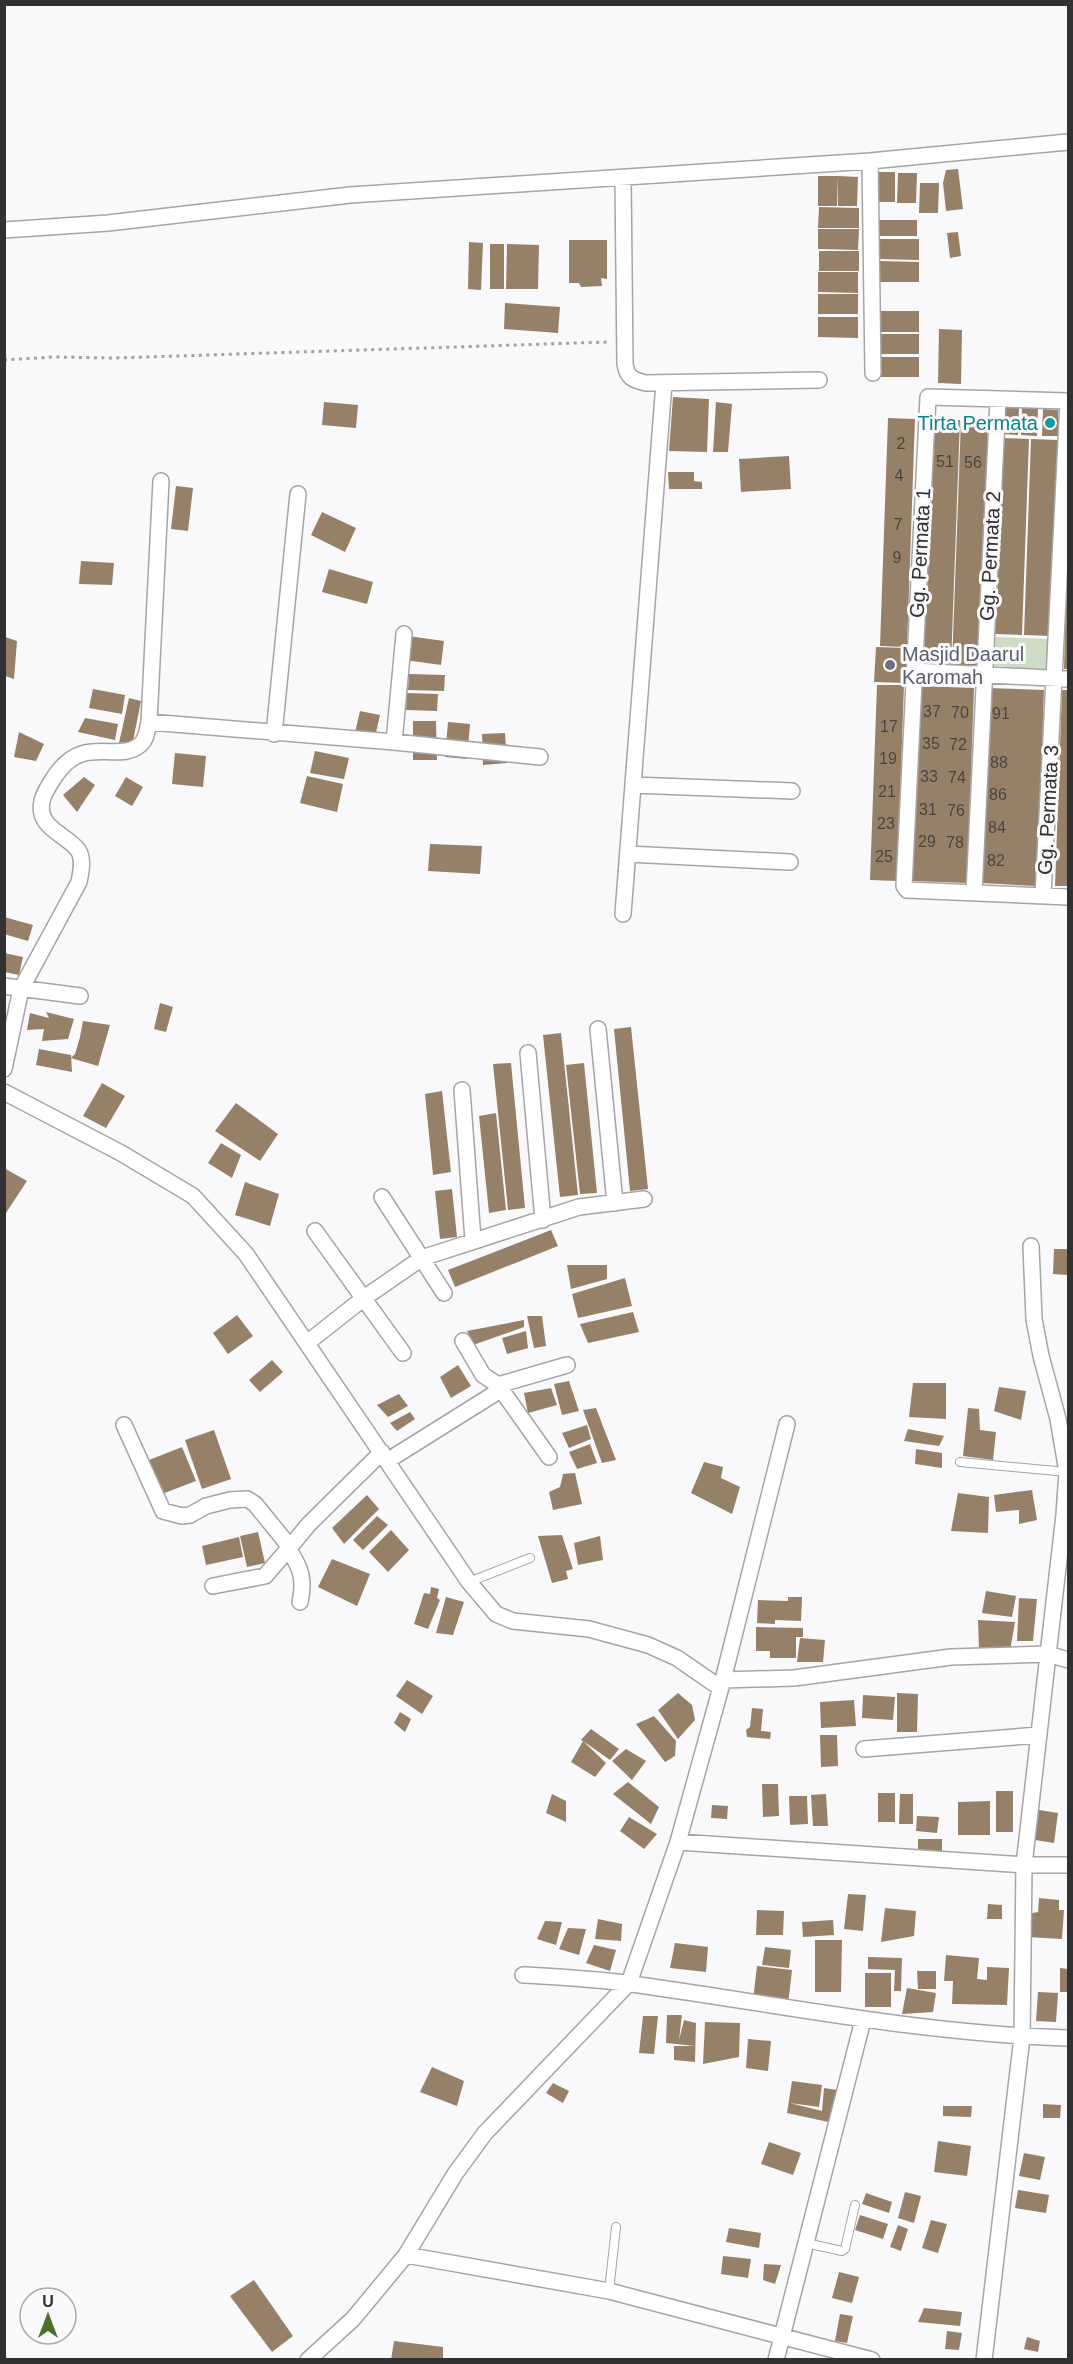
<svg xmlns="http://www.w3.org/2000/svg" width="1073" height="2364" font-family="Helvetica,sans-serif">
<rect width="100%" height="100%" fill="#f9f9fb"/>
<!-- green -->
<path fill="#cedbc5" d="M995,637L1052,639L1051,669L994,668Z"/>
<!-- building -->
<path fill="#968168" d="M958,169L963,209L946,211L943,183L946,170Z
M876,172H895V202H876Z
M898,173H917L916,203H897Z
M818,176H838L837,206H818Z
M838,176L858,177L857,206H838Z
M920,183H939L938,213H919Z
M819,207L859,208V228H818Z
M879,220H917V236H879Z
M818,229H859L858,250L818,249Z
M958,232L961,256L950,258L947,233Z
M879,239H919V260L879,259Z
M569,240H607V279L601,278L602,286L581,287L579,283H569Z
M469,242L483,243L481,290L468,289Z
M490,244H504V289H490Z
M507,244L539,245L538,289H506Z
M819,251H859V271H819Z
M879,261L919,262V282H879Z
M818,272H858V293L818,292Z
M818,294H858V314H818Z
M505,303L560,307L558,333L504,329Z
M879,311H919V332H879Z
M818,317H858V338L818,337Z
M939,329L962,330L961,384L938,383Z
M879,334H919V354H879Z
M879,357H919V377H879Z
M673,397L709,399L707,452L669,451Z
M324,402L358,405L356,428L322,425Z
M716,402L732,404L728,452H713Z
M1003,407L1019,408L1018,435L1002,434Z
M1022,408L1038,409L1037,436L1021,435Z
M1043,409L1058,410V436H1042Z
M888,418L915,419L907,647L880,646Z
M932,419L960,420L951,665L924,664Z
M961,420L988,421L980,666L952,665Z
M1001,438L1029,439L1022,635L995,634Z
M1031,439L1058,440L1051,636L1024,635Z
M789,456L791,489L741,492L739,459Z
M668,472H694V481L702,482V489H669Z
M176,486L193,488L188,531L171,529Z
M322,512L356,528L345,552L311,535Z
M81,561L114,563L112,585L79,584Z
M329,569L373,582L367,604L322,592Z
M1066,586H1068V669H1064Z
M408,636L444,641L441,665L405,660Z
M5,637L17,641L14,679L5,676Z
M876,647L907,648L905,683L874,682Z
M409,674L445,675L444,691L408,690Z
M877,685H904L897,881L870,880Z
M919,686L974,688L967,883L912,881Z
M988,688L1044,690L1037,886L981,883Z
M93,689L125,695L122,714L89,708Z
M1062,690H1068V886H1055Z
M407,693L438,694L437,711L406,710Z
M129,698L141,701L133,741L119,743Z
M360,711L380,715L373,746L353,741Z
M85,718L118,724L115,740L78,732Z
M413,721H436L437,760H413Z
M448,722L470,724L467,759L445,757Z
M19,732L44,744L36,761L14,757Z
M505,733L507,763L483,765L482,734Z
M315,751L349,758L344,779L310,773Z
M175,753L206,756L203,787L172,784Z
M307,776L343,784L337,812L300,803Z
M84,777L95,785L77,812L63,795Z
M126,777L143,787L132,806L115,796Z
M430,844L482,846L480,874L428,871Z
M4,917L33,925L28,941L4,934Z
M4,953L23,957L19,975L4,972Z
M160,1003L173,1007L166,1032L154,1029Z
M46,1012L74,1019L68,1039L42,1041L44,1029L27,1030L30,1013L49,1018Z
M83,1021L110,1025L98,1066L71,1058L75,1054L80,1037Z
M631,1027L648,1189L630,1191L614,1029Z
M561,1033L578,1195L560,1197L543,1035Z
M39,1049L71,1055L72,1072L36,1065Z
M511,1063L525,1208L508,1210L493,1064Z
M584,1063L597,1193L580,1194L566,1065Z
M102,1083L125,1096L106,1128L83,1116Z
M442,1091L451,1172L433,1175L425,1094Z
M236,1103L278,1134L260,1161L215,1131Z
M496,1113L506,1210L489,1213L479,1116Z
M221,1143L241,1155L232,1178L208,1163Z
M4,1168L27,1181L4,1216Z
M245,1182L279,1194L270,1226L235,1215Z
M452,1189L457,1237L440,1239L435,1191Z
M551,1230L558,1246L455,1287L448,1270Z
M1054,1249H1068V1275L1053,1274Z
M567,1265H607V1279L571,1289Z
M625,1278L632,1306L578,1318L572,1294Z
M633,1312L639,1332L588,1343L580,1324Z
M237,1315L253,1336L228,1354L213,1333Z
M527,1316H542L546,1346L534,1348Z
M524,1320V1327L473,1345L467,1331Z
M526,1331L528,1348L507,1354L502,1338Z
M272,1360L283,1372L260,1392L249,1380Z
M458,1365L471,1386L451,1398L440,1377Z
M569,1381L579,1411L562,1415L554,1384Z
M913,1383H946V1419L909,1417Z
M999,1387L1026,1391L1021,1420L994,1411Z
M551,1388L557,1405L528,1413L524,1393Z
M399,1394L408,1406L388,1417L377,1405Z
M596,1408L616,1460L602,1463L583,1410Z
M968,1408L979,1409L980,1430L996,1432L993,1460L963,1456Z
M410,1412L415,1419L397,1431L390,1423Z
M587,1425L591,1439L569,1448L562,1433Z
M908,1429L944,1436L939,1446L904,1441Z
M214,1430L231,1479L202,1489L185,1440Z
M590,1444L597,1463L577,1469L569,1452Z
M182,1447L196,1481L162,1494L149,1460Z
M916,1449L942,1453V1468L915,1464Z
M704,1462L723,1467L721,1478L740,1487L732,1514L691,1493Z
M575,1473L582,1504L553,1510L549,1492L560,1487L563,1474Z
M1032,1490L1037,1520L1019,1524V1510L996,1512L994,1495Z
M958,1493L989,1497L988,1533L951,1531Z
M367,1495L379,1509L344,1544L332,1528Z
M377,1516L388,1525L363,1550L353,1540Z
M391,1530L409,1550L388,1572L369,1552Z
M258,1532L265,1563L247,1567L240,1536Z
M562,1535L573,1569L566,1571L568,1579L552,1583L538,1536Z
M600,1536L603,1560L578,1565L574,1543Z
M239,1537L243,1557L206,1565L202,1546Z
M332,1559L370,1574L357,1606L318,1587Z
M431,1587L439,1589L437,1598L440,1600L428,1629L414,1624L424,1593L430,1594Z
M986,1591L1016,1596L1012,1617L982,1613Z
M446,1597L464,1602L453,1635L436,1633Z
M788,1597H802L801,1621L775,1620V1624L757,1623L758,1600L788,1601Z
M1019,1598L1037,1599L1033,1641H1017Z
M978,1620L1015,1622L1010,1651L979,1649Z
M756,1627L803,1628V1637H793H796V1658H770V1651H756Z
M800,1638L825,1640L823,1662H797Z
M407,1680L433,1696L422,1714L396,1696Z
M678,1693L692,1705L695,1720L678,1739L658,1710Z
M897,1693L918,1694L917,1732H897Z
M863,1695L895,1697L893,1720L862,1718Z
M854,1700L856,1726L821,1728L820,1702Z
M752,1708L763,1709L761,1731L771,1732L770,1739L747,1737L746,1730L750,1727Z
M400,1712L411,1719L405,1732L394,1723Z
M654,1716L676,1741L675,1756L665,1762L636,1724Z
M591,1729L619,1749L610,1760L583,1741L606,1763L595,1777L571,1762L583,1741L581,1740Z
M820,1735H837L838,1766L821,1767Z
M626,1749L646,1761L632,1780L612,1761Z
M628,1782L659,1807L651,1824L613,1794Z
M762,1784H778L779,1816L763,1817Z
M996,1791H1013V1832H996Z
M878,1793H895V1822H878Z
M552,1794L566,1801V1822L546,1813Z
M826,1794L828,1826H813L811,1795Z
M900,1794H913V1824H899Z
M789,1796H807L808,1824L790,1825Z
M990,1801V1835H958V1802Z
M712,1805L728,1806L727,1819L711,1818Z
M1039,1810L1058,1813L1054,1843L1035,1840Z
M917,1816L939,1817L937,1833L916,1831Z
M629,1817L657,1834L644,1849L620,1831Z
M918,1839H942V1855H918Z
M848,1894L866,1895L863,1931L844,1929Z
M1039,1898L1059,1900V1910H1064L1062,1939L1027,1937L1028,1914L1038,1912Z
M988,1904L1002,1905V1919H987Z
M885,1908L916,1911L914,1936L881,1942Z
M757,1910L784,1911L783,1935H756Z
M598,1919L622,1924L621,1941L595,1939Z
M833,1920L834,1935L803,1937L802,1922Z
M545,1921L562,1922L556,1945L537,1939Z
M568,1928L586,1929L579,1955L559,1949Z
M815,1940H842L841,1992H815Z
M675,1943L708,1947L706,1972L670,1968Z
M594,1945L616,1950L610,1971L586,1963Z
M765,1947L791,1950L789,1968L762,1965Z
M946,1955L979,1958L977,1979L987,1980V1967L1009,1968L1007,2005L952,2004L953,1981H944Z
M868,1957L902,1958L901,1991H894L895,1970L868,1969Z
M757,1966L792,1970L788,2005L753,2000Z
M1060,1968L1068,1969V1992H1060Z
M917,1971H936V1989H918Z
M865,1973H891V2007H865Z
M907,1988L936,1993L933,2012L902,2014Z
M1038,1992L1058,1993L1056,2022L1036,2021Z
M667,2015H682L679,2040L684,2020L696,2023L695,2062L674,2060V2046H695L666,2043Z
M643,2016H658L654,2054L639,2053Z
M705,2022L740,2023L739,2057L703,2064Z
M748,2039L771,2041L768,2071L746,2068Z
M432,2067L464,2081L457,2106L420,2092Z
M792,2081L822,2085L819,2107L790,2103L822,2111L824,2088L837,2090L833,2123L787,2113Z
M553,2083L569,2091L563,2103L546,2093Z
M1043,2104L1061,2105L1060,2118H1043Z
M943,2106H972L971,2117L943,2116Z
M938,2141L971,2146L967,2176L934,2172Z
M769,2142L801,2153L793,2175L761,2164Z
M1024,2153L1045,2157L1040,2180L1019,2176Z
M1018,2190L1049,2195L1046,2213L1015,2208Z
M905,2192L921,2196L914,2223L898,2218Z
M866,2193L892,2202L889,2213L862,2204Z
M860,2215L888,2224L883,2239L855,2230Z
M931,2220L947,2224L938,2253L922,2248Z
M898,2225L908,2229L901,2251L890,2247Z
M729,2228L761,2233L759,2248L726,2242Z
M723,2256L751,2259L748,2278L721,2274Z
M764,2264L781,2265L775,2284L763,2280Z
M839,2272L859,2277L852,2303L832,2298Z
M254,2280L293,2336L272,2352L230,2296Z
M924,2308L962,2312L960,2326L918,2322Z
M840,2314L853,2316L847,2343L835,2341Z
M947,2331L962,2333L959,2350L945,2349Z
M1027,2337L1040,2341L1038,2352L1024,2349Z
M394,2341L443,2347V2360H391Z"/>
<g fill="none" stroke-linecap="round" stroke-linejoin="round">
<!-- service casing -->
<g stroke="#a5a5a7" stroke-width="10">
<path id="service" d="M960,1462L1067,1472
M469,1582L530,1558
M806,2243L842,2251L845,2249L855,2205
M609,2291L616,2227"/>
</g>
<!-- minor casing -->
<g stroke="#a5a5a7" stroke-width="18">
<path id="minor" d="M870,161L873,373
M623,178L625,364C627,378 633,380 646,383L819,380
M4,230L108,223L350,195L870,161L1068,142
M1068,401L928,397L904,886L907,890L1068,897
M914,671L1068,679
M149,722L394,742L540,757
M274,734L298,494
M394,742L404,634
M633,785L792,791
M628,854L790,862
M974,893L998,399
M1043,896L1068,401
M623,914L664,383
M4,986L80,996
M598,1029L615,1203
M528,1053L543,1220
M4,1069L21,989L79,882C81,872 84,859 78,850C66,834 36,828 42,801C44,792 50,784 55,776C85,732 117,765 141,744C147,738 147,730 149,722L161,481
M462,1090L473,1240
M4,1092L121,1153L193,1196L246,1254L469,1582L496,1614L513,1621L589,1629L648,1645L677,1658L719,1687
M382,1197L444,1293
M315,1231L403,1353
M463,1341L483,1375L498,1385L567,1365
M307,1343L364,1298L422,1258L579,1207L644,1199
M124,1425L163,1511L182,1516L190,1515L206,1506L230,1500L247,1499L255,1504L290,1547L309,1524L382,1452
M387,1461L486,1399L494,1394L498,1385L549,1457
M288,1549C301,1567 305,1580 300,1602
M213,1586L265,1576L290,1547
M723,1680L794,1678L951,1657L1048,1654L1068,1660
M864,1749L1039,1735
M678,1842L1024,1865H1068
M523,1975C559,1977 596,1979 632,1984C777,2004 921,2034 1068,2038
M406,2255L609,2291L872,2360
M308,2360L353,2319L406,2255L455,2174L485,2133L629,1983L678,1842L723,1680L787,1424
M776,2360L863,2020
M984,2360L1022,2037L1024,1865L1064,1515L1067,1472L1058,1419L1041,1356L1034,1319L1031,1246"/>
</g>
<!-- path -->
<path stroke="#a2a2a3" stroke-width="3" stroke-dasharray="3 4.5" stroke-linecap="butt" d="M4,360L53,357L115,358L608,342"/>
<!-- service -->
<use href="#service" stroke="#fff" stroke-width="8"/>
<!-- minor -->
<use href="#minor" stroke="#fff" stroke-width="15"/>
</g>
<!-- markers -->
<circle fill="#0f9aa8" stroke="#f9f9fb" stroke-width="2" cx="1050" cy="423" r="6"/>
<circle fill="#6b7280" stroke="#f9f9fb" stroke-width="2" cx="890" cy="665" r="6"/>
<g text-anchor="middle" stroke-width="6" stroke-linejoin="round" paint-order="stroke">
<!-- number labels -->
<g font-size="16" fill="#4a453f">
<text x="901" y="449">2</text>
<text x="945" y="467">51</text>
<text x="973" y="468">56</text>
<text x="899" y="481">4</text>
<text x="898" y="530">7</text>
<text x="897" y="563">9</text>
<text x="932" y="717">37</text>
<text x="960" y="718">70</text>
<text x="1001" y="719">91</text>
<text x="889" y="732">17</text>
<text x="931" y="749">35</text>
<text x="958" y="750">72</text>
<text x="888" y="764">19</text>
<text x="999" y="768">88</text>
<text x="929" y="782">33</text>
<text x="957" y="783">74</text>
<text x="887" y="797">21</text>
<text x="998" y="800">86</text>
<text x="928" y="815">31</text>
<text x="956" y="816">76</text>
<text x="886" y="829">23</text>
<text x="997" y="833">84</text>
<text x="927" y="847">29</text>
<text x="955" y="848">78</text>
<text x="884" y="862">25</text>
<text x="996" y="866">82</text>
</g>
<!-- culture labels -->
<g font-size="20" fill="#0d838f" stroke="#f9f9fb" text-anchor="end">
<text x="1038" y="430">Tirta Permata</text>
</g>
<!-- street labels -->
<g font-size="20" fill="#313131" stroke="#f9f9fb">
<text transform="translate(920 553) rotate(-87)" y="7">Gg. Permata 1</text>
<text transform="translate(990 556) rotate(-87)" y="7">Gg. Permata 2</text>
<text transform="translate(1048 810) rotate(-87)" y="7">Gg. Permata 3</text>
</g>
<!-- worship labels -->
<g font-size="20" fill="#5b616d" stroke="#f9f9fb" text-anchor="start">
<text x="902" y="661">Masjid Daarul<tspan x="902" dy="23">Karomah</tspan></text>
</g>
</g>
<!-- border -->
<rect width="1073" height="2364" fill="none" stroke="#313131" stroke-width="12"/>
<!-- north arrow -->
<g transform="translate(48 2316)"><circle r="28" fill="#f9f9fb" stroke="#a9a9aa" stroke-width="1.5"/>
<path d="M0-4.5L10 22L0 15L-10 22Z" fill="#4d712a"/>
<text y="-9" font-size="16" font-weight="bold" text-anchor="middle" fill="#313131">U</text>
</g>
</svg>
